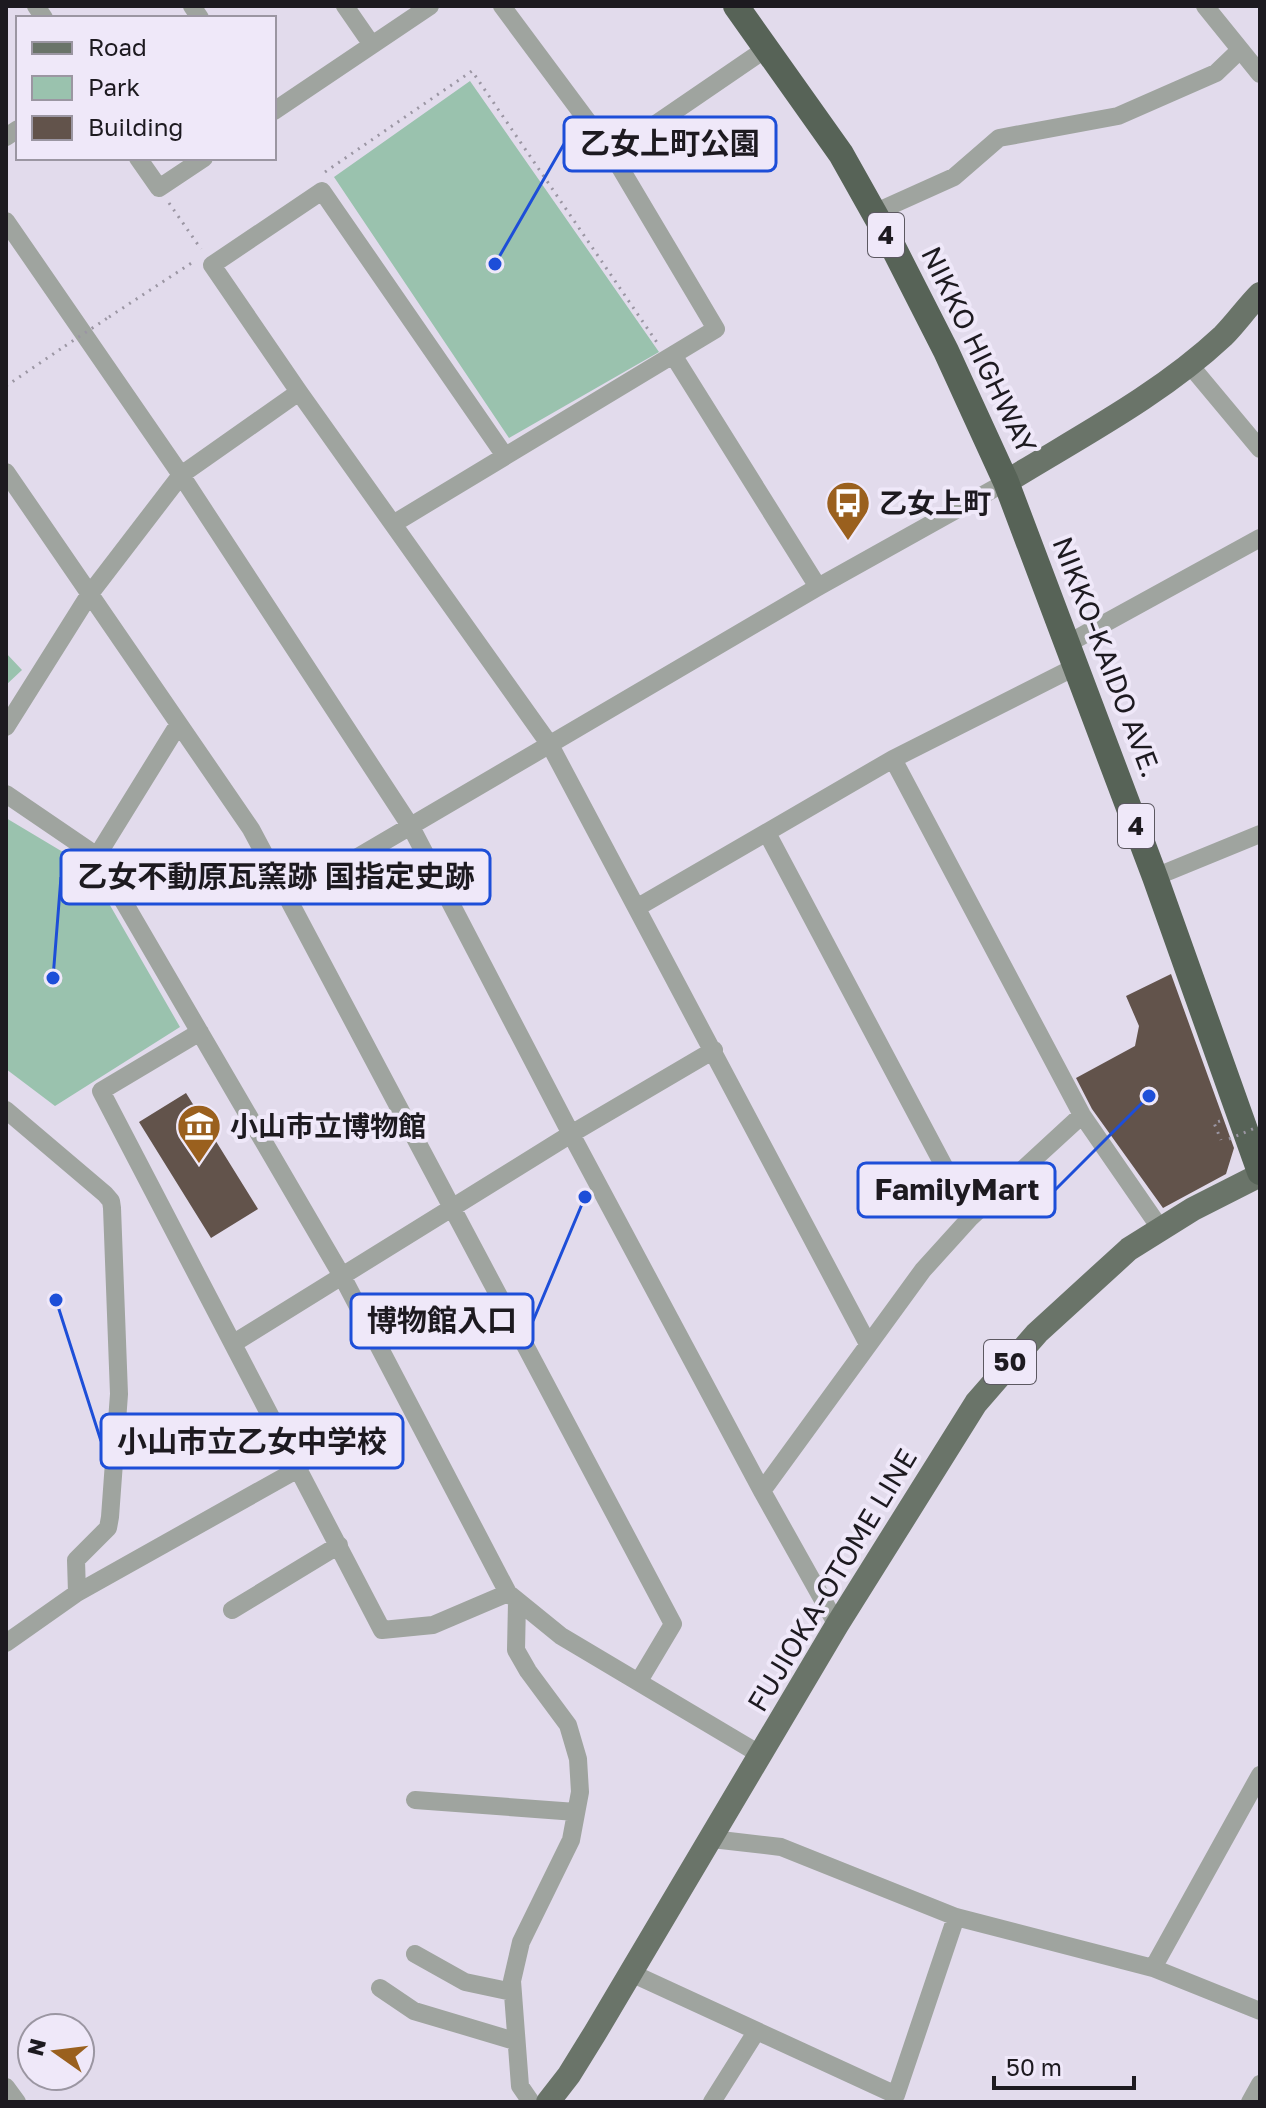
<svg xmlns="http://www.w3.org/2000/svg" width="1266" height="2108" font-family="'Golos Text','Noto Sans JP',sans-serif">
<rect width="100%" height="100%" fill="#e2dbec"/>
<!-- green -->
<path fill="#9ac2ae" d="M470,81L659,352L509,438L334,177Z
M6,653L22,670L6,685Z
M6,818L88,867L180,1027L55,1106L6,1069Z"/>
<!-- building -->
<path fill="#62534b" d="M1171,974L1234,1148L1226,1174L1163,1208L1092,1109L1076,1078L1135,1046L1139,1026L1126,996Z
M186,1093L258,1209L211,1238L139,1122Z"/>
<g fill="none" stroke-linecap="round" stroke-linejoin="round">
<!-- path -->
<path stroke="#9b96a3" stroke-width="3" stroke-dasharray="2 6" stroke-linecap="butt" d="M325,172L472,71L658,344
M169,203L201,249
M109,317L193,262
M6,386L65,346
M1220,1121L1214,1123L1221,1140"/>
<!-- minor -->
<path stroke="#9fa49f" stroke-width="18" d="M36,6L44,18
M192,6L200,18
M345,6L372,45
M1205,6L1260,74
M274,111L430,6
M6,137L18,129
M612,154L767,48
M138,158L159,188L204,158
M874,213L954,177L999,138L1118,116L1216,73L1240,50
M6,221L181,475L411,827L571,1134L762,1491L837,1625
M673,355L818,587
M1189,364L1260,449
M505,456L322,191L212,265L299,392L550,745L868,1344
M6,472L251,829L673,1624L639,1681
M393,524L716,329L612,154L502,6
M1067,644L1260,538
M6,727L89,595L181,475L299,392
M893,759L1082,1115L1160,1228
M6,794L97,856L342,1276L508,1593L561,1636L761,1755
M767,833L971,1217
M97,856L178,725
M1155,877L1260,834
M288,898L818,587L1006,482
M638,907L893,759L1075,667
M200,1032L101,1091L382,1630L433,1625L508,1593
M6,1110L105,1194L111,1201L112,1208L119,1394L110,1517L108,1528L76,1560L77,1593
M234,1343L571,1134L714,1050
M762,1491L923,1270L971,1217L1082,1115
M517,1602L516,1650L528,1671L568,1725L578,1759L580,1792L571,1840L521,1942L512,1981L520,2086L531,2102
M232,1610L339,1545
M6,1643L77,1593L300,1468
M415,1800L576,1812
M712,1839L781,1847L956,1917L1153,1968L1260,2011
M415,1954L465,1982L512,1992
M1153,1968L1260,1775
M631,1973L896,2095L956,1917
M380,1988L414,2011L515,2041
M6,2087L17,2102
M712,2102L756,2032
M1250,2102L1260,2084"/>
<!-- major -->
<path stroke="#6a7469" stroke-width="24" d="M1006,482C1079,437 1160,395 1223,336C1236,323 1247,307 1260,294
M548,2102L569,2075L595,2033L837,1625L976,1403L1037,1333L1129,1249L1193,1209L1260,1175"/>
<!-- highway -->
<path stroke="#576357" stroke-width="26" d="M736,6L841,154L891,243L946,351L1006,482L1155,877L1260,1172"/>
<!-- path-bridge -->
<path stroke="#9b96a3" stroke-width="3" stroke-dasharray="2 6" stroke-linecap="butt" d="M65,346L109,317
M1229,1139L1260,1126"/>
</g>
<!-- icons -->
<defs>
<g id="bus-pin" transform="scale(2.3)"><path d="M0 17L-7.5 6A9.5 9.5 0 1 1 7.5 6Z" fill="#9a601e" stroke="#efe8f9"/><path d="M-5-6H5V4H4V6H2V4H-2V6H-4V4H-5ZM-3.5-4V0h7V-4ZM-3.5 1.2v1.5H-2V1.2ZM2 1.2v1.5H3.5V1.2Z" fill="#fff"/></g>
<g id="museum-pin" transform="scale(2.3)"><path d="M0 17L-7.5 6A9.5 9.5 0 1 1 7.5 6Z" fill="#9a601e" stroke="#efe8f9"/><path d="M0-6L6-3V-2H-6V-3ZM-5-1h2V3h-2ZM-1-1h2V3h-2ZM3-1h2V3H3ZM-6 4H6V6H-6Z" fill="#fff"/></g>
</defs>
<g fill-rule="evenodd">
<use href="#bus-pin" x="848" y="503"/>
<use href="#museum-pin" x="199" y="1126"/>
</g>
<g text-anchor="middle" stroke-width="8" stroke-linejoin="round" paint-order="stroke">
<!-- shield labels -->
<g fill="#efe8f9" stroke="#5c5861" stroke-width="2">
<rect x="868" y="213" width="36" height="44" rx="6"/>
<rect x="1118" y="804" width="36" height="44" rx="6"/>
<rect x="984" y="1340" width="52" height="44" rx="6"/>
</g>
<g font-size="26" font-weight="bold" fill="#1d1a20">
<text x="886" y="244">4</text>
<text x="1136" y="835">4</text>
<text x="1010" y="1371">50</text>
</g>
<!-- street labels -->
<g font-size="28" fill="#1d1a20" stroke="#efe8f9">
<text transform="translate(979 350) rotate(64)" y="10">NIKKO HIGHWAY</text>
<text transform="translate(1107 657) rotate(69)" y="10">NIKKO-KAIDO AVE.</text>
<text transform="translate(832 1580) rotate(-59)" y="10">FUJIOKA-OTOME LINE</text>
</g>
<!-- poi labels -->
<g font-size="28" font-weight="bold" fill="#1d1a20" stroke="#efe8f9" text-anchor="start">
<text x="879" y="513">乙女上町</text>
<text x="230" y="1136">小山市立博物館</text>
</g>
</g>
<!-- callouts -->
<path fill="none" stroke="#1d4ed8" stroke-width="3" d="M495 264L564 144M53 978L61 877M1149 1096L1055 1190M585 1197L533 1321M56 1300L101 1441"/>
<g fill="#1d4ed8" stroke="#efe8f9" stroke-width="3">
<circle cx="495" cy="264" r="8"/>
<circle cx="53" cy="978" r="8"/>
<circle cx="1149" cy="1096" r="8"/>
<circle cx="585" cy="1197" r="8"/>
<circle cx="56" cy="1300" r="8"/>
</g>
<g fill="#efe8f9" stroke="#1d4ed8" stroke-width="3">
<rect x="564" y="117" width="212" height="54" rx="8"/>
<rect x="61" y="850" width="429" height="54" rx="8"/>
<rect x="858" y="1163" width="197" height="54" rx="8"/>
<rect x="351" y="1294" width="182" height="54" rx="8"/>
<rect x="101" y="1414" width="302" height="54" rx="8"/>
</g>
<g font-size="30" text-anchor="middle" font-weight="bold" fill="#1d1a20">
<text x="670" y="154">乙女上町公園</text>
<text x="276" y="887">乙女不動原瓦窯跡 国指定史跡</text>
<text x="957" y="1200">FamilyMart</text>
<text x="442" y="1331">博物館入口</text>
<text x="252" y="1452">小山市立乙女中学校</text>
</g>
<!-- border -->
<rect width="1266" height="2108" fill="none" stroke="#1d1a20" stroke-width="16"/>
<!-- legend -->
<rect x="16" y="16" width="260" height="144" fill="#efe8f9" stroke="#9b96a2" stroke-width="2"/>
<rect x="32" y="42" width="40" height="12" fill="#6a7469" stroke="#9b96a2" stroke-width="2"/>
<text x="88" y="56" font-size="24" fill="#1d1a20">Road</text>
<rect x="32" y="76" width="40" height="24" fill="#9ac2ae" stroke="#9b96a2" stroke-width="2"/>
<text x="88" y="96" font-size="24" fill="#1d1a20">Park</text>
<rect x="32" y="116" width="40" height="24" fill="#62534b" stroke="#9b96a2" stroke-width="2"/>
<text x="88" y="136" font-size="24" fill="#1d1a20">Building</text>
<!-- north arrow -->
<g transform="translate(56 2052) rotate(284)"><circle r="38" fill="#efe8f9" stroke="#9b96a2" stroke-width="2"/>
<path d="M0-6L14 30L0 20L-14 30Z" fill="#9a601e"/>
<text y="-12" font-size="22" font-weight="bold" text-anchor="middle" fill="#1d1a20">N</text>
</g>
<!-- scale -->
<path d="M994 2076v12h140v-12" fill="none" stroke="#1d1a20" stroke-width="4"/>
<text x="1006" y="2076" font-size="24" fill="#1d1a20" stroke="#efe8f9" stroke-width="6" paint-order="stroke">50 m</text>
</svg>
